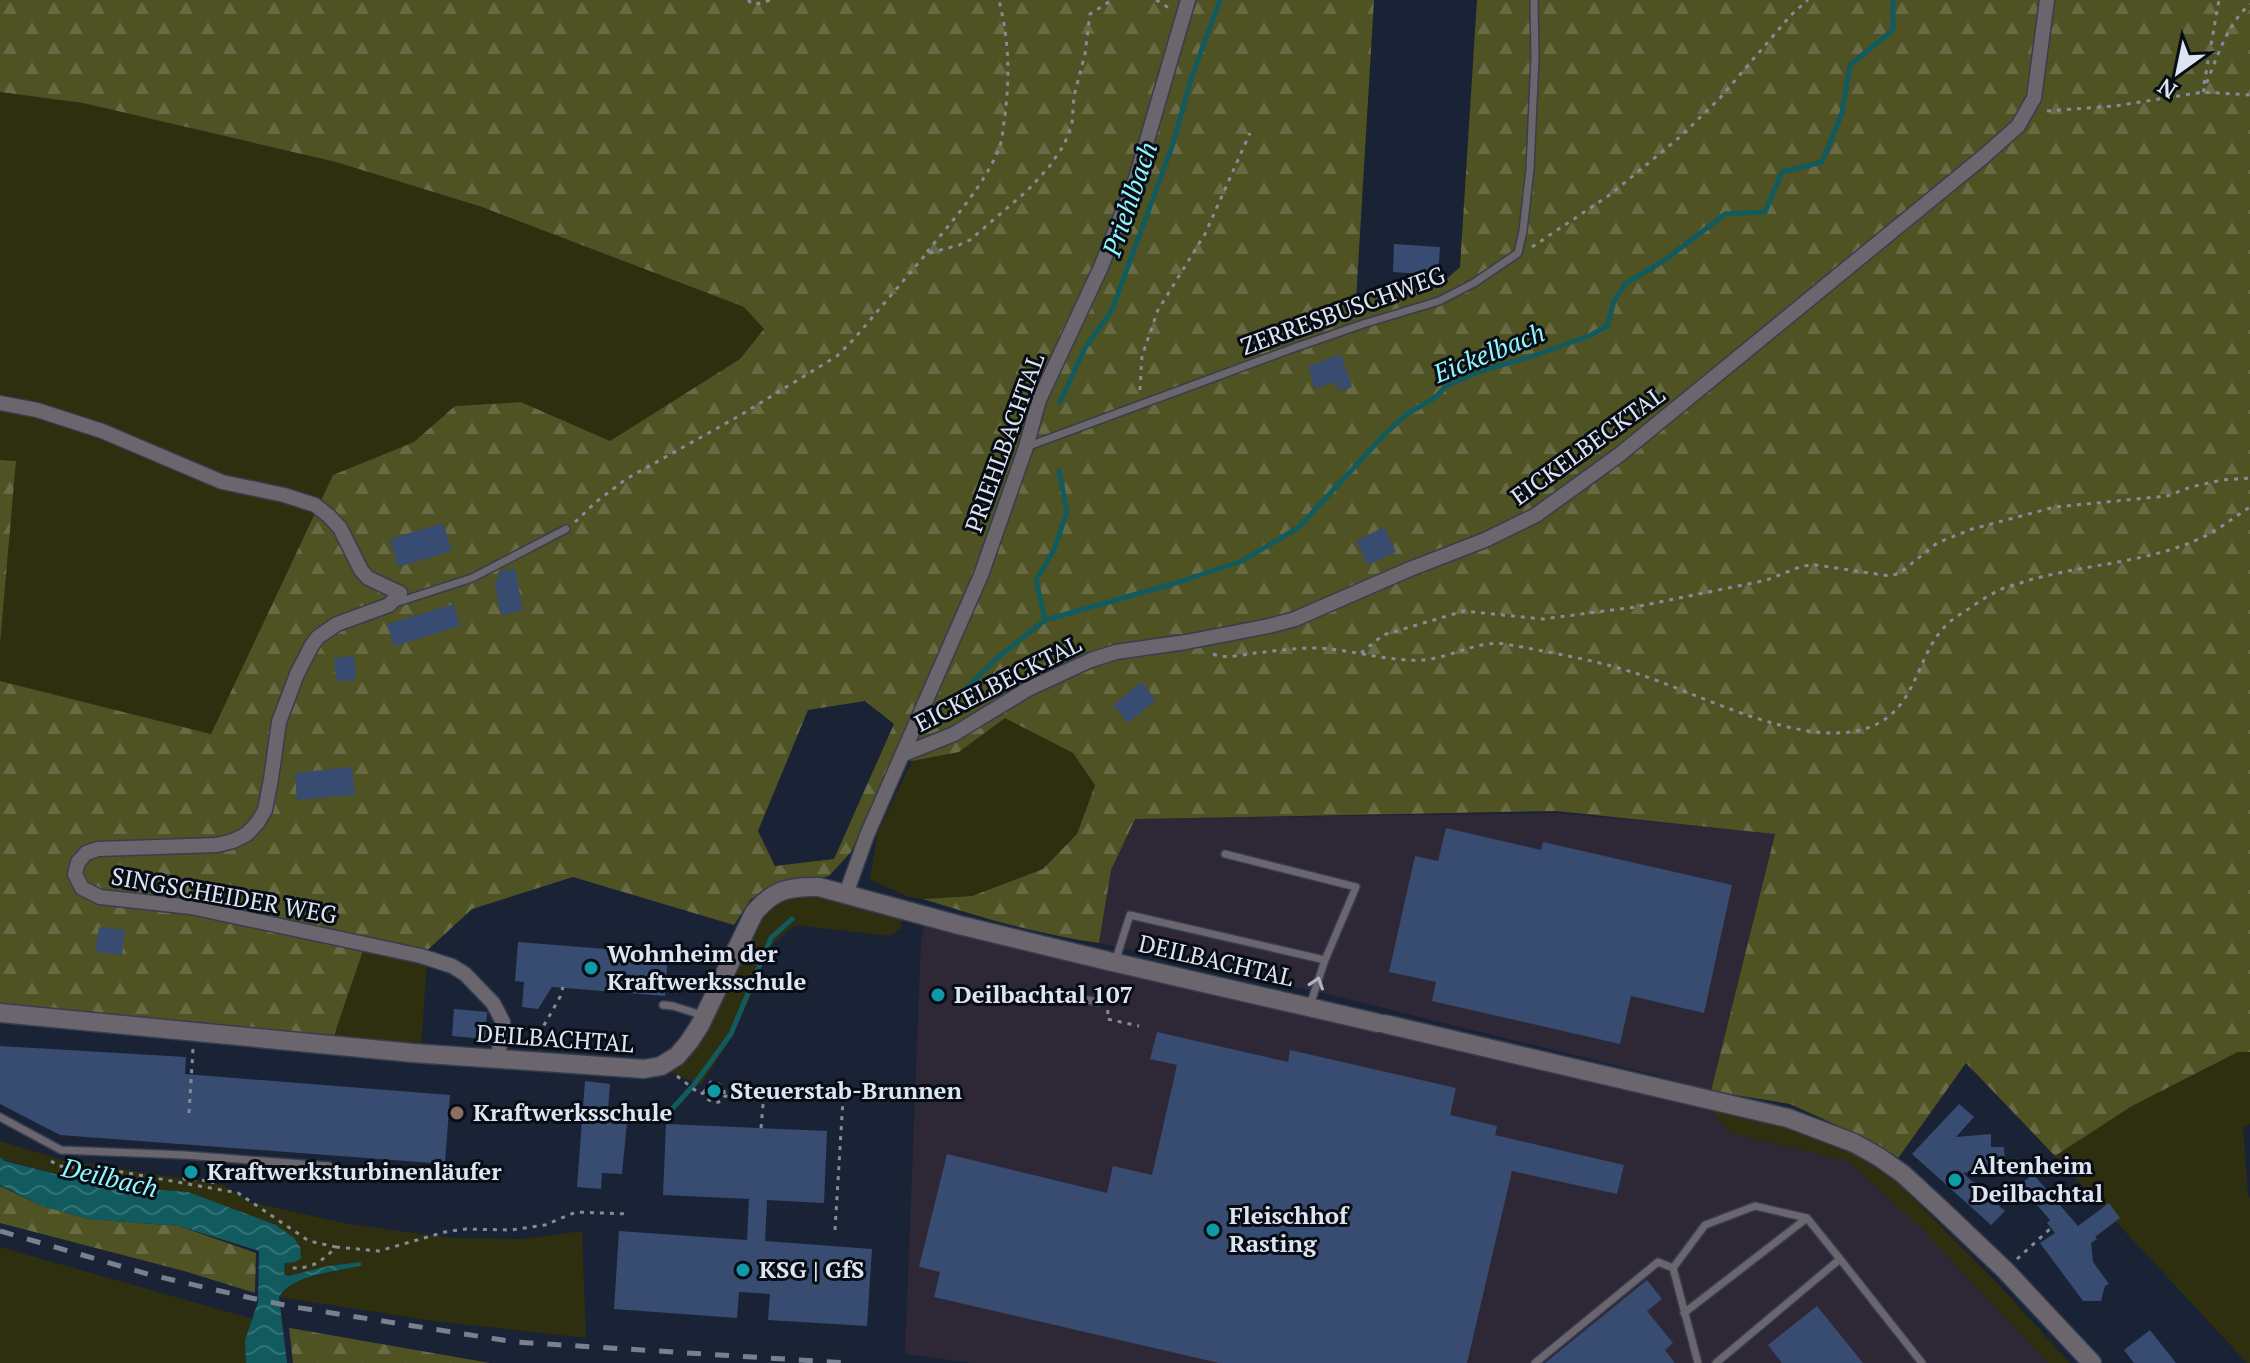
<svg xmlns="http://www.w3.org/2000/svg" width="2250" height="1363" font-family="'PT Serif',serif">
<defs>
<pattern id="forest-firs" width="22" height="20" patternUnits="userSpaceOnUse" patternTransform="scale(2)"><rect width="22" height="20" fill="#4f5223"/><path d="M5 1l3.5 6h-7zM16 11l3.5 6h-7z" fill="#686b43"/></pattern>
<pattern id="water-waves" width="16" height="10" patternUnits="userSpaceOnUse" patternTransform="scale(2)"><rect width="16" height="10" fill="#115b5e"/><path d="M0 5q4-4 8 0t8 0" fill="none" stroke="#337276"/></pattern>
</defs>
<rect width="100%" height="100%" fill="#192335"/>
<!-- industrial -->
<path fill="#2e2736" d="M1556,813L1775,833L1711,1091L1659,1076L1314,991L1099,943L1111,870L1134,819Z
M925,923L1100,968L1288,1013L1707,1107L1733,1134L1848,1161L1920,1227L2048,1363H973L905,1354L921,940Z"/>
<!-- green -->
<path fill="#2e2f0e" d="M0,92L83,103L336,162L482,207L744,307L764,329L740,359L610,441L521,402L455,406L414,442L333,475L211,734L0,681V644L16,461L0,460Z
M1005,718L1073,753L1095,785L1077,834L1043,869L972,896L923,899L909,897L870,880L877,834L912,761L959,752Z
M800,890L902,916L901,928L890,936L795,925L769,947L750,998L729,1041L701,1085L661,1068L669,1064L766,904Z
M365,945L427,964L421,1046L333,1038Z
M2238,1052H2250V1124L2243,1127L2248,1195L2250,1198V1363H2247L2055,1156L2132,1106Z
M1707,1107L1785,1126L1850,1151L1897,1182L2001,1287L2070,1363H2048L1920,1227L1848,1161L1733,1134Z
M0,1141L62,1160L223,1185L250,1202L348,1224L452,1238L523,1239L582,1231L586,1338L434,1321L279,1297C293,1272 344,1276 360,1262L328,1266L288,1276L284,1275L286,1263L188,1192L98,1185L5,1160L0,1157Z
M0,1247L253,1319L245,1340L246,1363H0Z"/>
<!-- forest -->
<path fill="url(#forest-firs)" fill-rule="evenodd" d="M0,0H1374L1356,300L1441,284L1460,267L1477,0H2250V1052H2238L2132,1106L2055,1156L1966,1063L1896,1161L1858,1135L1790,1104L1711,1091L1775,834L1556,811L1135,819L1111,870L1099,943C1039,935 980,917 923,899L972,896L1043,869L1077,834L1095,785L1073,753L1005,718L959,752L912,761L897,752L851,852L829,876L774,888L751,899L734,925L573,877L472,909L421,956L365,945L333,1038L0,1006V681L211,734L333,475L414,442L455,406L521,402L610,441L740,359L764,329L744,307L482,207L336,162L83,103L0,92ZM865,701L894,724L834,859L775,866L758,831L808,710Z
M0,460L16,461L0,644Z
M0,1186L42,1206L89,1219L179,1226L256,1253L255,1293L184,1271L0,1223Z
M289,1328H290L490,1363H293Z"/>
<!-- water -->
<path fill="url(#water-waves)" d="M0,1157L5,1161L98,1185L188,1192L276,1225L294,1238L300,1247L301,1258L295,1262L285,1263L284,1274L288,1276L328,1266L360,1262L362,1265C339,1272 292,1274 279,1297L287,1363H246L245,1340L258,1302L259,1251L179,1226L89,1219L42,1206L0,1185Z"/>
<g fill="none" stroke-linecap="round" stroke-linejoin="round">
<!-- stream -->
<path stroke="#115b5e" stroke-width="5" d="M1060,402L1085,348L1112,310L1173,144L1191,79L1220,0
M1045,620L1036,580L1054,550L1067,512L1059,471
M954,700L997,658L1045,620L1179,582L1242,561L1299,527L1384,435L1407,414L1436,397L1446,386L1481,371L1536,355L1591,335L1607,326L1614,301L1625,284L1665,260L1725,214L1765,212L1782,172L1822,162L1842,113L1850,65L1893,30V0
M664,1118L693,1086L731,1034L771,938L792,919"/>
</g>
<!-- building -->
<path fill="#384c71" d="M1394,244L1440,247L1438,275L1393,272Z
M1341,354L1352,387L1338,391L1335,382L1315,389L1308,366Z
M443,523L452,551L398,567L390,539Z
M1384,527L1396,552L1368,565L1356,541Z
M515,568L523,610L501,615L494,581L499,579L498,572Z
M454,604L460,626L394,646L387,624Z
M354,656L356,680L336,681L334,658Z
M1142,682L1156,700L1128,723L1113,705Z
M352,767L355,795L297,800L295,773Z
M1446,828L1541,850L1543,842L1732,885L1704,1013L1631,996L1620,1044L1432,1001L1436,982L1389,972L1415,856L1438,861Z
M99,927L125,930L122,955L95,952Z
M518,942L668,954L665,996L552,987L538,1009L522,1007L524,982L515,981Z
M454,1009L487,1012L485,1039L452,1036Z
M1157,1032L1288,1062L1290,1050L1456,1088L1450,1115L1497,1126L1495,1135L1624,1165L1617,1194L1512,1171L1467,1363H1219L934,1297L940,1272L919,1267L947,1154L1107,1193L1113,1166L1152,1175L1177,1065L1150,1059Z
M0,1046L186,1057L185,1074L450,1095L445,1164L60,1135L0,1104Z
M585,1081L610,1084L607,1121L627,1122L622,1174L602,1173L601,1189L577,1187Z
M1959,1104L1974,1117L1956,1137L1991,1134V1147H2004L2005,1166L1963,1173L2005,1211L1991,1225L1912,1154Z
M666,1124L827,1131L824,1203L767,1200L765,1241L872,1249L867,1326L768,1320L770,1294L739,1292L737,1318L614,1309L619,1231L747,1240L749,1199L663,1195Z
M2033,1174L2078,1226L2109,1203L2120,1218L2095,1237L2097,1239L2091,1243L2093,1262L2109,1284L2105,1286L2101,1301H2083L2040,1243L2055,1233L2047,1223L2050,1220L2020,1185Z
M1647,1280L1662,1299L1647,1311L1673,1343L1665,1350L1675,1363H1545Z
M1817,1306L1863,1363H1782L1768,1345Z
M2150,1330L2176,1363H2134L2124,1350Z"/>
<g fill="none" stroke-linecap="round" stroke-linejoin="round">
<!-- service casing -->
<g stroke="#353e4f" stroke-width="10">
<path id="service" d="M1026,447L1291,349L1363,324L1439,301L1474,283L1518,253L1523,231L1530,169L1535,57L1534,0
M392,604L472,578L566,529
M1225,854L1356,887L1325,960L1310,1005
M1115,962L1130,915L1325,960
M1078,998L1098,1002
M663,1005L673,1006L702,1015
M0,1117L61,1150L185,1155L329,1166
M1673,1268L1705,1225L1755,1206L1807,1218L1840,1259
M1684,1313L1807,1218
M1535,1363L1658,1262L1673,1268L1698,1363
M1716,1363L1840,1259L1922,1363"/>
</g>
<!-- minor casing -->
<g stroke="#353e4f" stroke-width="17">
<path id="minor" d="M0,403L37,410L102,431L222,482L284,495L315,505L329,516L340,528L361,570L368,578L400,593L389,605L337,624L318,637L312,645L297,674L279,722L271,779L265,810L258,822L247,834L233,841L217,845L98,849L86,853L82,858L78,862L75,874L82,888L100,897L191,907L421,956L452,966L465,974L493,1003L503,1022L498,1058
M904,754L954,734L1028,689L1091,660L1116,652L1186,642L1269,626L1295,619L1410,569L1485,540L1536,515L1619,455L1983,157L2018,126L2034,98L2047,0
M846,894L867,835L981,575L1026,447L1039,400L1101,267L1136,178L1188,0"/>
</g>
<!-- tertiary casing -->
<g stroke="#353e4f" stroke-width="21">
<path id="tertiary" d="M0,1013L413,1053L644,1069L661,1066L677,1056L689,1042L700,1025L754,913C773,890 789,886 819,887L959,925L1108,961L1378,1023
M1385,1024L1788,1118L1854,1143L1879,1157L1903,1174L1942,1210L2006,1271L2092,1363"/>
</g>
<!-- path -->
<path stroke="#848c9b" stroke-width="3" stroke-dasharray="4 6" stroke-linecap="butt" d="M748,0L752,4L763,3L770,0
M1156,0L1169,8
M2204,84L2219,0
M2203,92C2215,63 2226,25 2250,4
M2047,111L2115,106L2203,92L2250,95
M1532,247L1611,194L1681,136L1720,98L1791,15L1808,0
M927,252C952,221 982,188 998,151C1003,140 1003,127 1005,115C1010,73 1009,42 999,0
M1140,390L1142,356L1158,310L1205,234L1250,133
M575,522L596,502L626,479L739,416L837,356L854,339L926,254L959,245L970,240L1028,190L1049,167L1064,145L1072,124L1074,96L1085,54L1090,14L1112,0
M1361,653L1383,635L1464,611L1543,619L1635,607L1767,580L1802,566L1816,565L1890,576L1900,573L1937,543L1972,529L2055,507L2167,496L2191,487L2222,480L2250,478
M1213,654C1226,659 1242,655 1255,653C1275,651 1295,648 1315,648C1351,649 1387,662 1423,660C1455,657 1479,638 1511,645C1553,653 1595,660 1635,673C1699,693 1794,746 1861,730C1925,713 1911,645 1959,615C1972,607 1986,596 2000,590C2007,586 2016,585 2023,582C2081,564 2143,564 2199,539C2217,531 2233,518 2250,507
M1108,1010L1107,1019L1139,1026
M534,1043L560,997L563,987
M677,1076L700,1094L703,1093L707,1099L715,1103L722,1101L725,1096L763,1100
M703,1093L711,1082L717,1083L723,1087L725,1095
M189,1113L193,1049
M761,1128L764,1093
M51,1161L59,1166L122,1172L238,1193L309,1241L336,1247C319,1264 311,1269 287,1268
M185,1167L184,1179L213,1181L212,1188
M835,1230L843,1099
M336,1247L379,1251L445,1232L466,1229L511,1230L545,1225L576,1212L628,1214
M2017,1259L2051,1228"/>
<!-- service -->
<use href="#service" stroke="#6b656e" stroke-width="7"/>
<!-- minor -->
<use href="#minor" stroke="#6b656e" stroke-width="14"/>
<!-- tertiary -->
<use href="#tertiary" stroke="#6b656e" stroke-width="18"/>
<!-- rail -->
<path stroke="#788190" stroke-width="5" stroke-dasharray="14 14" stroke-linecap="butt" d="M0,1231L151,1275L251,1298L294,1307L515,1342L847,1363"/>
</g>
<!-- one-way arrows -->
<defs><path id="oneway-chevron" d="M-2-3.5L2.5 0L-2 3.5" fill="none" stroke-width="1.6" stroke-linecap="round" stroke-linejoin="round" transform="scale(2)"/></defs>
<use stroke="#b0b2bd" href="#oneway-chevron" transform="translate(1317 983) rotate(-72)"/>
<!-- markers -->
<g fill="#0f9aa8" stroke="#080d15" stroke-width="3">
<circle cx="591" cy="968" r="8"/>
<circle cx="938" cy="995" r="8"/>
<circle cx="714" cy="1091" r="8"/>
<circle cx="191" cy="1172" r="8"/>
<circle cx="1955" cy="1180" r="8"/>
<circle cx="1213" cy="1230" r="8"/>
<circle cx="743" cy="1270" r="8"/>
</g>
<circle fill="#8d6e63" stroke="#080d15" stroke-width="3" cx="457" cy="1113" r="8"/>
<g text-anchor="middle" stroke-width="6" stroke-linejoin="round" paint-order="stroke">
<!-- street labels -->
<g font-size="24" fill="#dee5f2" stroke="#080d15">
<text transform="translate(1343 311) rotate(-20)" y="8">ZERRESBUSCHWEG</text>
<text transform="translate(1005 443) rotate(-70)" y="8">PRIEHLBACHTAL</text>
<text transform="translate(1588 446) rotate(-36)" y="8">EICKELBECKTAL</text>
<text transform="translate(998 684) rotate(-27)" y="8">EICKELBECKTAL</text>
<text transform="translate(224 896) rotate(10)" y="8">SINGSCHEIDER WEG</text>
<text transform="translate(1216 961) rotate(13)" y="8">DEILBACHTAL</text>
<text transform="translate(555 1039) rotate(4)" y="8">DEILBACHTAL</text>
</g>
<!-- poi labels -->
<g font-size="24" font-weight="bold" fill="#dee5f2" stroke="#080d15" text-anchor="start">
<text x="607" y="962">Wohnheim der<tspan x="607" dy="28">Kraftwerksschule</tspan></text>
<text x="954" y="1003">Deilbachtal 107</text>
<text x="730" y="1099">Steuerstab-Brunnen</text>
<text x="473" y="1121">Kraftwerksschule</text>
<text x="1971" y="1174">Altenheim<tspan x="1971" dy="28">Deilbachtal</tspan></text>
<text x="207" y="1180">Kraftwerksturbinenläufer</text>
<text x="1229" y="1224">Fleischhof<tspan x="1229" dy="28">Rasting</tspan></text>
<text x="759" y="1278">KSG | GfS</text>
</g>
<!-- water labels -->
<g font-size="26" font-style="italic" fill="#90f9fd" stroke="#080d15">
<text transform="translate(1130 199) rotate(-71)" y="9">Priehlbach</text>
<text transform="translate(1489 353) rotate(-22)" y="9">Eickelbach</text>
<text transform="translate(110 1178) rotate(13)" y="9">Deilbach</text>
</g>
</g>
<!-- north arrow -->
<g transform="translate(2178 72) rotate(213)" stroke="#080d15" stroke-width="6" paint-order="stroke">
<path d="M0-6L14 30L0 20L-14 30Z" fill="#dee5f2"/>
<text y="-12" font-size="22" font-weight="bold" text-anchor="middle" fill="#dee5f2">N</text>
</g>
</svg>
